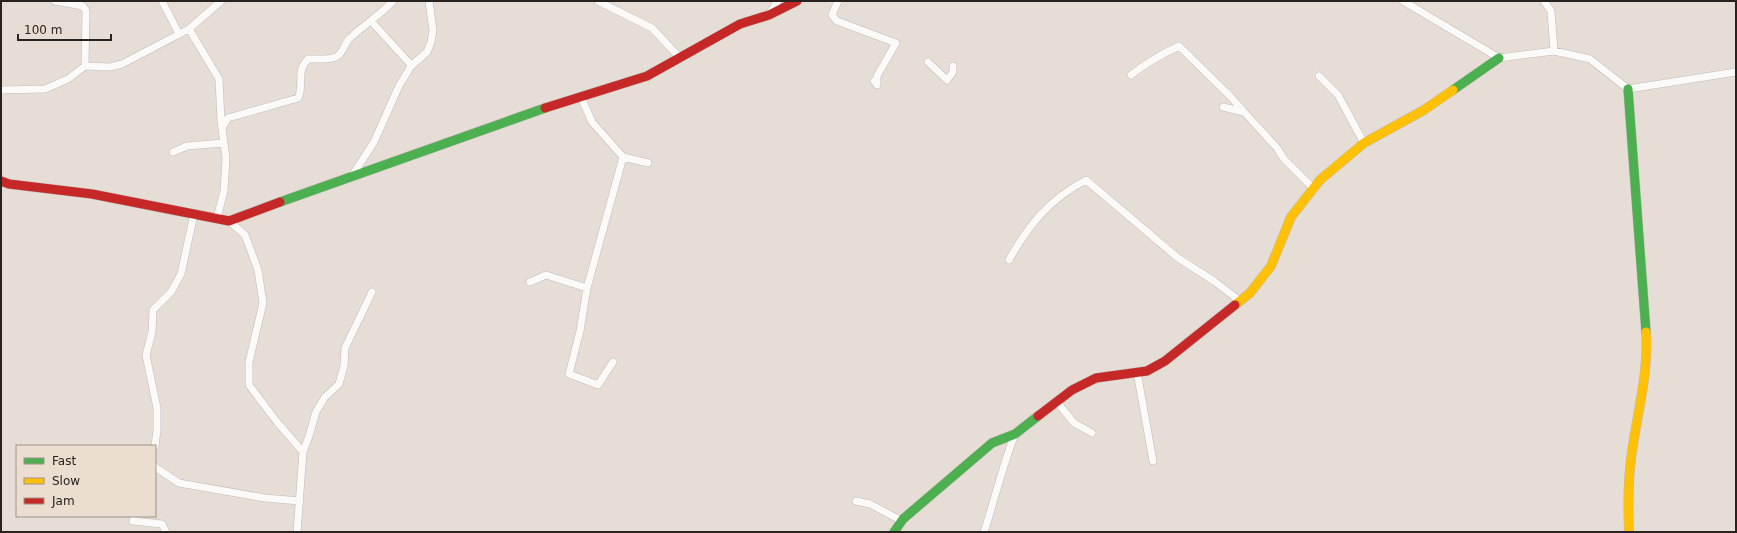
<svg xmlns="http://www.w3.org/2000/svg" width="1737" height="533" font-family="'DejaVu Sans',sans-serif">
<rect width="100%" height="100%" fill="#e5ddd6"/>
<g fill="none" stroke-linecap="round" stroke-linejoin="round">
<!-- street casing -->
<g stroke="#c1bbb5" stroke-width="8">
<path id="street" d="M55,1L83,6L86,11L85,66
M162,1L179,34
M598,1L652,28L680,58
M838,1L832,15L837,21L896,43L877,76V85L874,81
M1403,1L1499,58L1554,51L1590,59L1628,89L1736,72
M1544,1L1551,11L1554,51
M769,14L778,1
M371,21L412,66
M189,29L219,79L221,121L226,158L224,191L217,218
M928,62L947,80L953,72V66
M1131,75C1146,63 1162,54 1179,46L1231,97L1244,112
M1319,76L1338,95L1364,143
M1,90L45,89L68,79L85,66L110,67L122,64L189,29L221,1
M581,97L592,122L623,157L648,163
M1223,107L1244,112L1277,148L1284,159L1314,189
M222,128L228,118L298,98C305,83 295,72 308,59C315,59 329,60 336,57C344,53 344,43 350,38C364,25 380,15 393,1
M173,152L187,146L224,143
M352,176L374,142L399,86L411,66L427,52L431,42L433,30L429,1
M229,221L245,235L258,270L263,303L249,362V385L277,422L303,452
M1009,260C1029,224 1050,199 1086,180L1178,258L1214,281L1240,301
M530,282L546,275L587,288
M613,362L598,385L569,374L580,331L587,288L623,157
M1137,372L1153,461
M1057,402L1074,423L1092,433
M155,446L157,430V408L146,355L152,332L153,310L171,292L181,274L194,214
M155,467L179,483L265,498L300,501
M856,501L870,504L902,521
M134,516L133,521L162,524L166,532
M297,532L303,452L309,436L316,412L325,397L339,384L344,366L345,348L372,292
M984,532C995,499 1002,467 1015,434"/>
</g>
<!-- fast casing -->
<g stroke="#c1bbb5" stroke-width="10">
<path id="fast" d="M1628,89L1646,332
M1453,90L1499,58
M280,202L545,108
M894,532L903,519L992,443L1015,434L1038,416"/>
</g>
<!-- slow casing -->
<g stroke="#c1bbb5" stroke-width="10">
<path id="slow" d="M1235,305L1250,293L1271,266L1291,217L1320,180L1364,143L1424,110L1453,90
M1629,532C1628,507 1628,483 1631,459C1636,417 1649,375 1646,332"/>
</g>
<!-- jam casing -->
<g stroke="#c1bbb5" stroke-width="10">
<path id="jam" d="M545,108L647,76L740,24L769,15L797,1
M1,181L9,184L92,194L229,221L280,202
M1038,416L1072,390L1096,378L1147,371L1165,361L1235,305"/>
</g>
<!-- street -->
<use href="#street" stroke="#fbfaf9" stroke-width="7"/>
<!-- fast -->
<use href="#fast" stroke="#4caf50" stroke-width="9"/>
<!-- slow -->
<use href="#slow" stroke="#ffc107" stroke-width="9"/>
<!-- jam -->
<use href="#jam" stroke="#c62828" stroke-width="9"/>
</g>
<!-- border -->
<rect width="1737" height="533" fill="none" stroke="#28231e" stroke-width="4"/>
<!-- legend -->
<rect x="16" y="445" width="140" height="72" fill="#ebddd0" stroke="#9d9389"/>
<rect x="24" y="458" width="20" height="6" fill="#4caf50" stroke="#9d9389"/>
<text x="52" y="465" font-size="12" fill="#28231e">Fast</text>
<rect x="24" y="478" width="20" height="6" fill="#ffc107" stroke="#9d9389"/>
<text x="52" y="485" font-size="12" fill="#28231e">Slow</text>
<rect x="24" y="498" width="20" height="6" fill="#c62828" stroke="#9d9389"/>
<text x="52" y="505" font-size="12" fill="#28231e">Jam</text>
<!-- scale -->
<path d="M18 34v6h93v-6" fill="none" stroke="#28231e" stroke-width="2"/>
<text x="24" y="34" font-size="12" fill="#28231e" stroke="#ebddd0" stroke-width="3" paint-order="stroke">100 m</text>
</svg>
